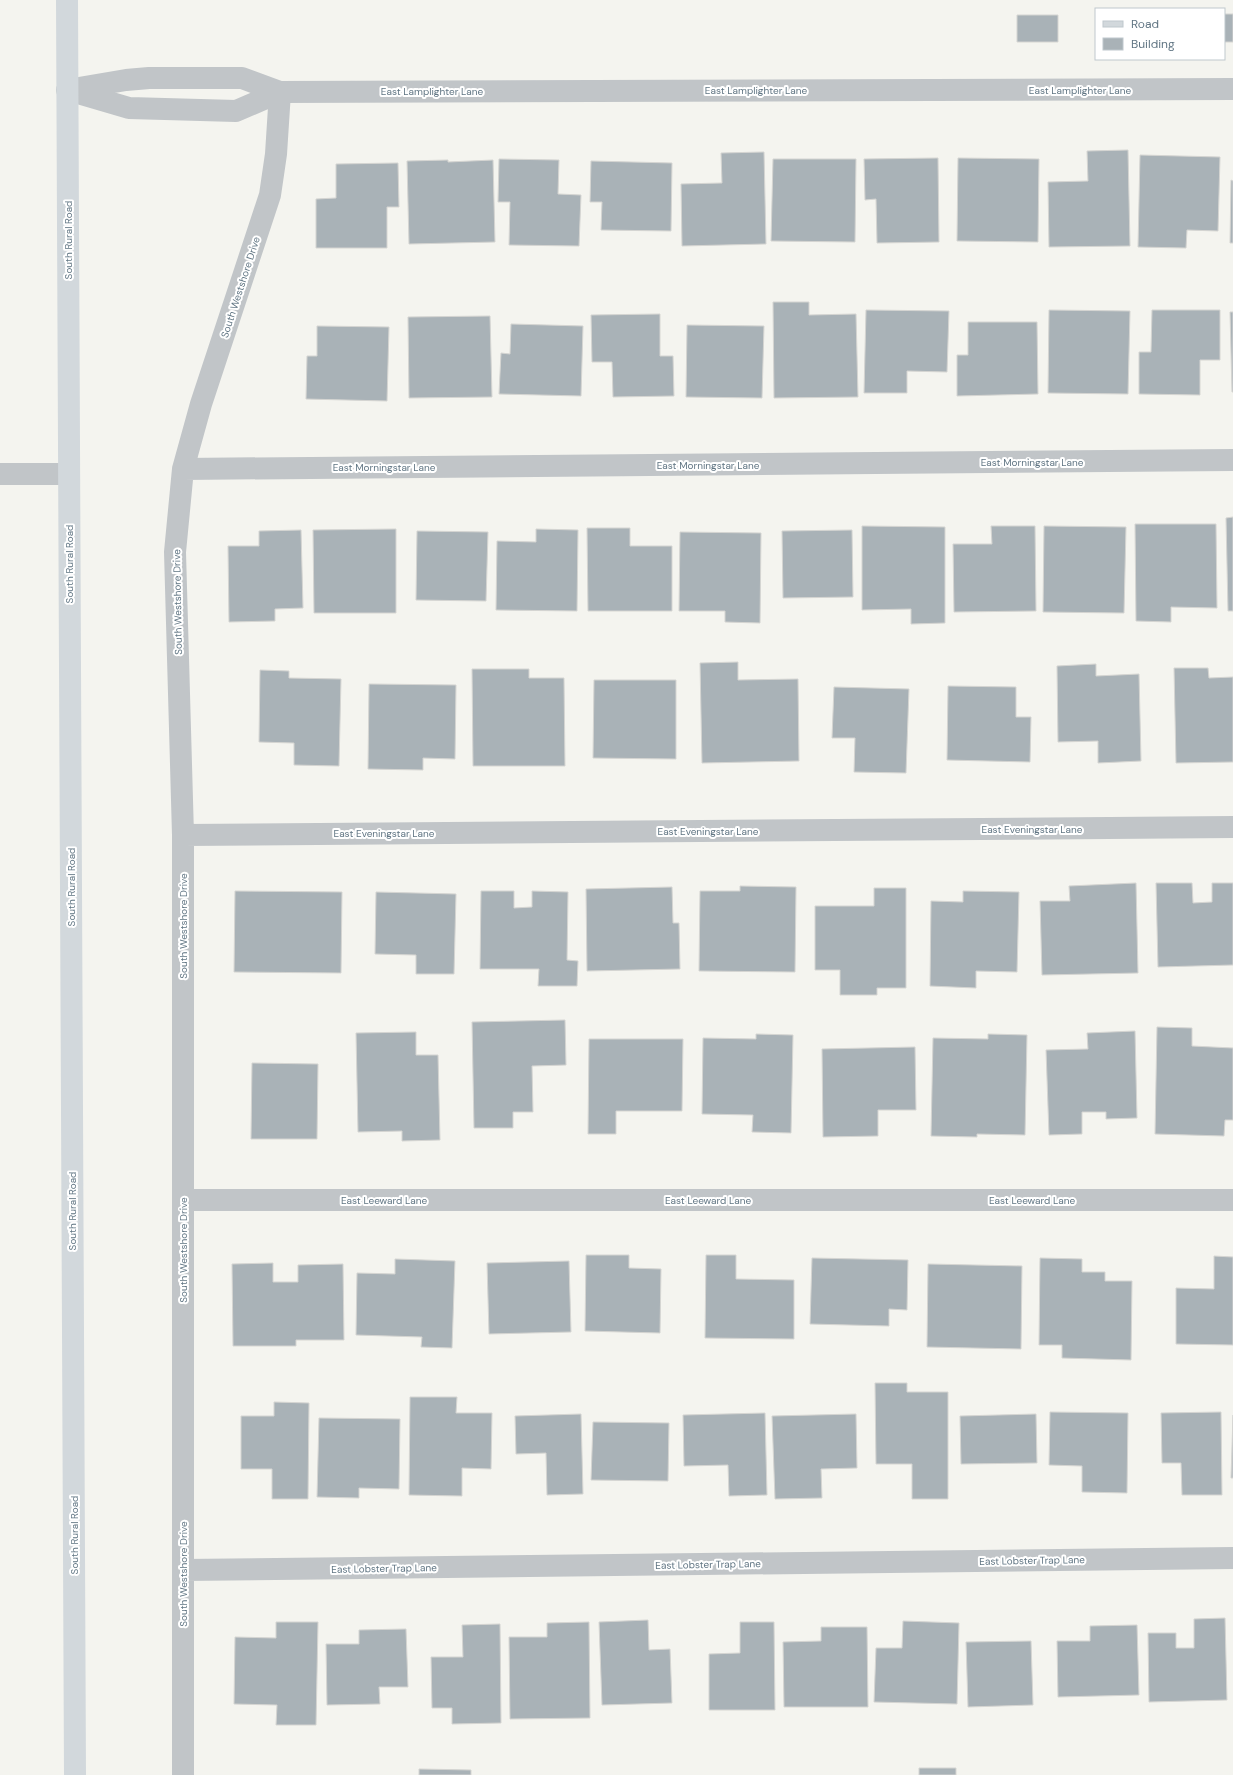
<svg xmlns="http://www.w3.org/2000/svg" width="1233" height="1775" font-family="'DM Sans',sans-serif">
<rect width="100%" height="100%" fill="#f4f4ef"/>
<!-- building -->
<path fill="#a9b2b7" stroke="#d5d5d2" d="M1224,14H1233V42H1224Z
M1017,15H1058V42H1017Z
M1128,150L1130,246L1049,247L1048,182L1088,181L1087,151Z
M764,152L766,244L682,246L681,184L722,183L721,153Z
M1140,155L1220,157L1218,231L1187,230L1186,248L1138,247Z
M938,158L939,242L877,243L876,199L865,200L864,159Z
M958,158L1039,159L1038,242L957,241Z
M499,159L559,160L558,194L581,195L579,246L509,245L510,202H498Z
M773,159H856L855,242L771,241Z
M448,160V162L493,160L495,242L409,244L407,161Z
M591,161L672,163L671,231L601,230L602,202H590Z
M398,163L399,207H387V248H316V199L336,198V164Z
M1231,180L1233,181V243H1230Z
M773,302H809V315L856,314L858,397L774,398Z
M866,310L949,311L947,372L907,371V393H864Z
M1049,310L1130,311L1128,394L1048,393Z
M1152,310H1220V360H1200V395L1139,394V352H1151Z
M1230,312H1233V392H1232Z
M660,314V356H673L674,396L613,397L612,362H592L591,315Z
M490,316L492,397L409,398L408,317Z
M968,322H1037L1038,394L957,396V355H968Z
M511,324L583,326L581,396L499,394L501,353L510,354Z
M687,325L764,326L762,398L686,397Z
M317,326L389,327L387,401L306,399L307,356H317Z
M1233,517V611H1228L1226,518Z
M1135,524H1216L1217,608L1171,607V622L1136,621Z
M862,526L945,527V623L911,624V609L862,610Z
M991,526H1035L1036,611L954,612L953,544H992Z
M1044,526L1126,527L1124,613L1043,612Z
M587,528H630V546H672V611H588Z
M396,529V613H314L313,530Z
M536,529L578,530L577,611L496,610L497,541L536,542Z
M301,530L303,608L275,609V621L229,622L228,546H259V531Z
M852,530L853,597L783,598L782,531Z
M417,531L488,532L486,601L416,600Z
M680,532L761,533L760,623L725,622V611H679Z
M738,662V680L798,679L799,761L702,763L700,663Z
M1096,664V676L1139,674L1141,761L1098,763V741L1058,742L1057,666Z
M1174,668H1208L1209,678L1233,677V762L1176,763Z
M472,669H529V678H564L565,766H473Z
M260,670L289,671V678L341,679L339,766L294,765V743L259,742Z
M594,680H676V759L593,758Z
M369,684L456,685L455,759L423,758V770L368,769Z
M948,686L1016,687V717H1031L1030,762L947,760Z
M834,687L909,689L906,773L854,772L855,738H832Z
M1136,883L1138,973L1042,975L1040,901H1070L1069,886Z
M1156,883H1192L1193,903L1212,902V883H1233V965L1158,967Z
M740,886L796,887L795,972L699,971L700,891H740Z
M672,887L673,923H679L680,969L587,971L586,889Z
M874,888H906V988H877V995H840V970H815V906H874Z
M235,891L342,892L341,973L234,972Z
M481,891H514V908L532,907V891L568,892L567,960L578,961L577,986H538L539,969H480Z
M963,891L1019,892L1017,972L976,971V988L930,986L931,901L963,902Z
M376,892L456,894L454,974H416V955L375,954Z
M565,1020L566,1065L532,1066L533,1112H513V1128H474L472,1022Z
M1157,1027L1192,1028V1046L1233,1048V1120H1225L1224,1136L1155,1134Z
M1135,1031L1137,1118L1106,1119V1112H1082V1134L1049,1135L1046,1050L1088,1049L1087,1033Z
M416,1032V1055H438L440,1140L402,1141V1131L358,1132L356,1033Z
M756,1034L793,1035L791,1133L752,1132L753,1115L702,1114L703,1038L756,1039Z
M988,1034L1027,1035L1025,1135L977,1134V1137L931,1136L933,1038L988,1039Z
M589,1039H683L682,1111H616V1134H588Z
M915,1047L916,1110H878V1136L823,1137L822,1049Z
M252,1063L318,1064L317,1139H251Z
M586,1255H629V1268L661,1269L660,1333L585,1331Z
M706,1255H736V1279L794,1280V1339L705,1338Z
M1214,1256L1233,1257V1345L1176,1344V1288L1214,1289Z
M812,1258L908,1260L907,1310L889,1309V1326L810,1324Z
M1040,1258L1082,1259V1272H1105V1281H1132L1131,1360L1062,1358V1345H1039Z
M395,1259L455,1261L452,1348L421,1347L422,1337L356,1335L357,1273L395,1274Z
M569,1261L571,1332L489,1334L487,1263Z
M273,1263V1282H298V1265L343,1264L344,1340H296V1346H233L232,1264Z
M928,1264L1022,1266L1021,1349L927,1347Z
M875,1383H907V1392H948V1499H912V1464H876Z
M410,1397H457L456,1413H492L491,1469L462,1468V1496L409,1495Z
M274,1402L309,1403L308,1499H272V1469H241V1416H274Z
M1050,1412L1128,1413L1127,1493L1082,1492V1466L1049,1465Z
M1221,1412L1222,1495H1182L1181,1463H1162L1161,1413Z
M765,1413L767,1495L729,1496L728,1465L684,1466L683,1415Z
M581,1414L583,1494L547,1495L546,1453L516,1454L515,1416Z
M856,1414L857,1468L821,1469L822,1498L775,1499L772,1416Z
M1036,1414L1037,1463L961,1464L960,1416Z
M1233,1415V1478H1231Z
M319,1418L400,1419L399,1489L359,1488V1498L317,1497Z
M593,1422L669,1423L668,1481L591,1480Z
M1225,1618L1227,1700L1149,1702L1148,1633H1176V1648H1194V1619Z
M648,1620L649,1650L670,1649L672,1703L602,1705L599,1622Z
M903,1621L959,1623L957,1704L874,1702L876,1648H902Z
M276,1622H318L316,1725H276L277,1705L234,1704L235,1637L276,1638Z
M589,1622L590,1718L510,1719L509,1637H547V1623Z
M740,1622H774L775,1710H709V1654L740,1653Z
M500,1624L501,1723L452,1724V1708H432L431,1657H463L462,1625Z
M1137,1625L1139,1695L1058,1697L1057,1641H1090V1626Z
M821,1627H867L868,1707H784L783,1642L821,1641Z
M406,1629L408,1687H379L380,1704L327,1705L326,1644H359V1630Z
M1031,1641L1033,1705L968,1707L966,1642Z
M919,1768H956V1775H919Z
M419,1769L471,1770V1775H419Z"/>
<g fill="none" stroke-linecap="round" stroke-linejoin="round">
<!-- minor -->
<path stroke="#c1c5c8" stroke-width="22" d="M67,90L126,80L149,78H242L280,92L1233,89
M71,91L129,108L236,111L280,92
M183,469L1233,460
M0,474H69
M183,835L1233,827
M183,1200H1233
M183,1570L1233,1558
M183,1775V835L175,552L183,469L201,404L270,195L276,154L280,92"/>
<!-- major -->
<path stroke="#d2d8dc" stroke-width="22" d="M67,0L75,1775"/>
</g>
<g text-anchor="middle" stroke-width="4" stroke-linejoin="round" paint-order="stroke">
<!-- street labels -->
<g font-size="10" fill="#607583" stroke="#fff">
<text x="756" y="94">East Lamplighter Lane</text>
<text x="1080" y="94">East Lamplighter Lane</text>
<text x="432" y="95">East Lamplighter Lane</text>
<text transform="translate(68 240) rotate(-90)" y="4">South Rural Road</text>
<text transform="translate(240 287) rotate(-72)" y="4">South Westshore Drive</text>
<text x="1032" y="466">East Morningstar Lane</text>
<text x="708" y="469">East Morningstar Lane</text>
<text x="384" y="471">East Morningstar Lane</text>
<text transform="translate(69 564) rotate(-90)" y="4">South Rural Road</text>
<text transform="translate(177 602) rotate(-91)" y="4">South Westshore Drive</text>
<text x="1032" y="833">East Eveningstar Lane</text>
<text x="708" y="835">East Eveningstar Lane</text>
<text x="384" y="837">East Eveningstar Lane</text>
<text transform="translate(71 887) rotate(-90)" y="4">South Rural Road</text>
<text transform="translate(183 926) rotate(-90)" y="4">South Westshore Drive</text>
<text x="384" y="1204">East Leeward Lane</text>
<text x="708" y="1204">East Leeward Lane</text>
<text x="1032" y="1204">East Leeward Lane</text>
<text transform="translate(72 1211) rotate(-90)" y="4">South Rural Road</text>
<text transform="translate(183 1250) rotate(-90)" y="4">South Westshore Drive</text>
<text transform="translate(74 1535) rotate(-90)" y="4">South Rural Road</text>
<text transform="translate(1032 1560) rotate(-1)" y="4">East Lobster Trap Lane</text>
<text transform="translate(708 1564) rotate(-1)" y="4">East Lobster Trap Lane</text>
<text transform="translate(384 1568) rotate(-1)" y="4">East Lobster Trap Lane</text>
<text transform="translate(183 1574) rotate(-90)" y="4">South Westshore Drive</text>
</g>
</g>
<!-- legend -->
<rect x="1095" y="8" width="130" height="52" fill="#ffffff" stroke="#bfc8cd"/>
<rect x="1103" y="21" width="20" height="6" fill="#d2d8dc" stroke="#bfc8cd"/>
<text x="1131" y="28" font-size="12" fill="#607583">Road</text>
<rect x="1103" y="38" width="20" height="12" fill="#a9b2b7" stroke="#bfc8cd"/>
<text x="1131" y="48" font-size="12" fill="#607583">Building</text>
</svg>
